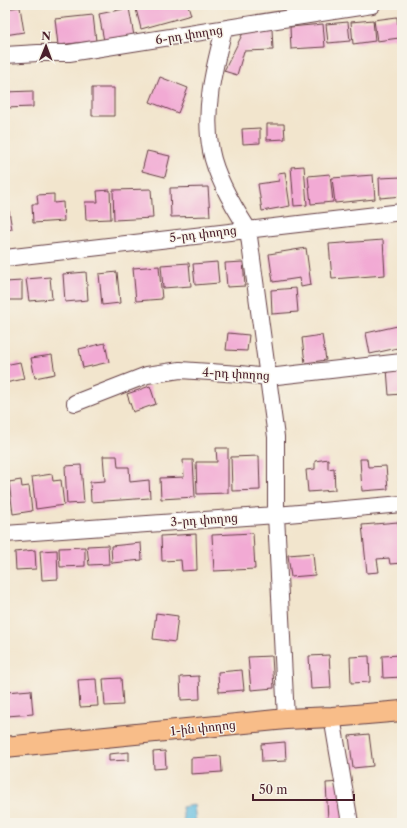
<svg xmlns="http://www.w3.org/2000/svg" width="407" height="828" font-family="'Libre Caslon Text','Noto Serif Armenian',serif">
<rect width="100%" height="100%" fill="#f7f3e8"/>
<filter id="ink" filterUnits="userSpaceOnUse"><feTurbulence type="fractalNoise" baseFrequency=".025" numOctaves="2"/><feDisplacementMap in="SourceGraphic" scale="8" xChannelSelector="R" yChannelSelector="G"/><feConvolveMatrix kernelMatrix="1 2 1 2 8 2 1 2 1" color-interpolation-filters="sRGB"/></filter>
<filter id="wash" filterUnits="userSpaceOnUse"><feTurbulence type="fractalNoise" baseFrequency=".012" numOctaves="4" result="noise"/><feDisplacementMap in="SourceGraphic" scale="16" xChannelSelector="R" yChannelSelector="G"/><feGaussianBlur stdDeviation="0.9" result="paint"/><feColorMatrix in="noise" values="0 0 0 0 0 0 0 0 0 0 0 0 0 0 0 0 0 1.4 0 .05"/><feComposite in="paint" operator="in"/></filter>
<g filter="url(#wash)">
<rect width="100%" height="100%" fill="#f2e5cd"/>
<!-- water -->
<path fill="#62bde0" stroke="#566e86" d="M194,805L196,823H184L182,807Z"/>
<g id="blocks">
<!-- building -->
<path fill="#f2aad4" d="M135,5H188L191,15L141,29Z
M20,7L24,32L5,35V9Z
M129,8L134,36L104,41L99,14Z
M93,15L96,41L58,45L55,19Z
M397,17L399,38L377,41L374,20Z
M373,20L375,41L353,44L351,22Z
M348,22L350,41L328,43L326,24Z
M323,24L325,47L291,49L290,27Z
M272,29L273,50L244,51L237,75L224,71L243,33Z
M160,77L188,88L178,113L150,102Z
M92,88H114V116H92Z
M33,91V107L5,108V92Z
M267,124H284L285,139L267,140Z
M260,128V143L243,144L242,129Z
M147,151L170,156L165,177L142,171Z
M304,166L307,205L294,206L291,167Z
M285,172L290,206L262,211L258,184L279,181L278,173Z
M330,174L333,202L311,204L308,176Z
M373,175L375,199L335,203L332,178Z
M402,177V196L380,198L379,178Z
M208,187L210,216L171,217L170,188Z
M151,189L153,218L114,220L113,190Z
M110,190L111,219L86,220L85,202H98L97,191Z
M54,194V203L63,202L64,221L33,223L32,204H38L37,195Z
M5,211H9L12,229L5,230Z
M383,240L385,275L332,279L329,244Z
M306,248L311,285L301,287L300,278L273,282L269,254Z
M217,262L219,283L195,285L193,264Z
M243,262L245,286L227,287L225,263Z
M189,263L191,286L163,288L161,265Z
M159,266L162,299L136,301L133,268Z
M86,272L88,300L65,302L63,274Z
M117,272L120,303L102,305L99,274Z
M50,277L52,299L29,301L26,279Z
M22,281V300H6L5,282Z
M296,288L298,312L272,314L271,290Z
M402,325V347L370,354L366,333Z
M228,333L249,335L247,351L226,350Z
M322,335L326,360L305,363L302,338Z
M105,343L109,362L83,368L79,349Z
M52,355L55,374L35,378L31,358Z
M20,362L24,379L5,383V365Z
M402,368V394L389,395L387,369Z
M150,386L156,404L133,412L127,394Z
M216,448H228V493L197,494L196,462H217Z
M103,456H117L118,467H129L130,482L149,480L150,498L91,502L90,482L105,481Z
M259,456L260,490L232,491L231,457Z
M328,459V469L334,468L335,490L308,492L306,470L315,469V461Z
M360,459H367L368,467L386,466L388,489L362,491Z
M183,460H193L195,497L161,499L160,478L184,477Z
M81,465L84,503L67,504L65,466Z
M399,473H402V490H400Z
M52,474L53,481L61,480L64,505L36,509L32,477Z
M21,480L22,487L29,486L32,511L13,514L9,482Z
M398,522L402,563L390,564L389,558L377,559L379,572L367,573L362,525Z
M253,533L255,569L214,571L212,535Z
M196,534L197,570L182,571L181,560L162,561L161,536Z
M141,543L142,560L112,563L111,546Z
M108,545L109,564L89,565L87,546Z
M85,547V566L60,567L59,548Z
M35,550L36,569L16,570L15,552Z
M57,550L58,579L42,580L40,551Z
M313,553L315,575L291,577L288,555Z
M156,613L178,616L175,642L153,639Z
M329,655L331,688L311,689L309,656Z
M402,655V677L383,678L382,656Z
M272,656L274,688L251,690L248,657Z
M369,656L370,682L351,683L350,657Z
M242,670L244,690L219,692L218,672Z
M199,676L200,699L181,700L180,677Z
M121,678L123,705L105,706L103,679Z
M96,679L98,706L80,707L78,680Z
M31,690L33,714L7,716L6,692Z
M369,734L373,766L353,768L349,736Z
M285,742L286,761L262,762L261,744Z
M165,751L166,768L154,769L153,752Z
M129,752V760L109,761V754Z
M221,756L222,772L191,774V758Z
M341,782L344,819L328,820L326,783Z"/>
</g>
</g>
<g filter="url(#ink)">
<use href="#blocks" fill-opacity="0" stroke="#633d43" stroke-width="1"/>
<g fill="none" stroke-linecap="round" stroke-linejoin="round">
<!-- minor casing -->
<g stroke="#633d43" stroke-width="18">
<path id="minor" d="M224,29C214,68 203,110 211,151C216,177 233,206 248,229L276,437V515L286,719
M5,55L38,53H69L372,5
M5,258L402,212
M75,403L147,375L180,370L240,374L268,377L402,362
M5,534L276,515L402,504
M332,717L350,823"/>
</g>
<!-- major casing -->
<g stroke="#633d43" stroke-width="22">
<path id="major" d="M5,747L286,719L332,717L402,711"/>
</g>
<!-- minor -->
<use href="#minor" stroke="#fff" stroke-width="16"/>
<!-- major -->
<use href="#major" stroke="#f8bd89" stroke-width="20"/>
</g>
</g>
<g text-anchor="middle" stroke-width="3" stroke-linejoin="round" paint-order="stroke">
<!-- street labels -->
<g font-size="12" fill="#4a1f2b" stroke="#f7f3e8">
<text transform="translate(189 35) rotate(-9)" y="4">6-րդ փողոց</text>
<text transform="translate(203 234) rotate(-7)" y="4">5-րդ փողոց</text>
<text transform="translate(236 374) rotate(3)" y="4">4-րդ փողոց</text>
<text transform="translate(204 520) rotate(-4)" y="4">3-րդ փողոց</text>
<text transform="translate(203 728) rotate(-6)" y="4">1-ին փողոց</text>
</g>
</g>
<!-- margin -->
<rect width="407" height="828" fill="none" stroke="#f7f3e8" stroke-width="20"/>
<!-- north arrow -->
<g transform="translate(46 46) rotate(1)" stroke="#f7f3e8" stroke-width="3" paint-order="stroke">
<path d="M0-3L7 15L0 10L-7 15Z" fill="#4a1f2b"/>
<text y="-6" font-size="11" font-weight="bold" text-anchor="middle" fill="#4a1f2b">N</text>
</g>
<!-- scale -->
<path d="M253 794v6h101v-6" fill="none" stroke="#4a1f2b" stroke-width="2"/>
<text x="259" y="794" font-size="12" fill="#4a1f2b" stroke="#f7f3e8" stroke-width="3" paint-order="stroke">50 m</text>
</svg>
